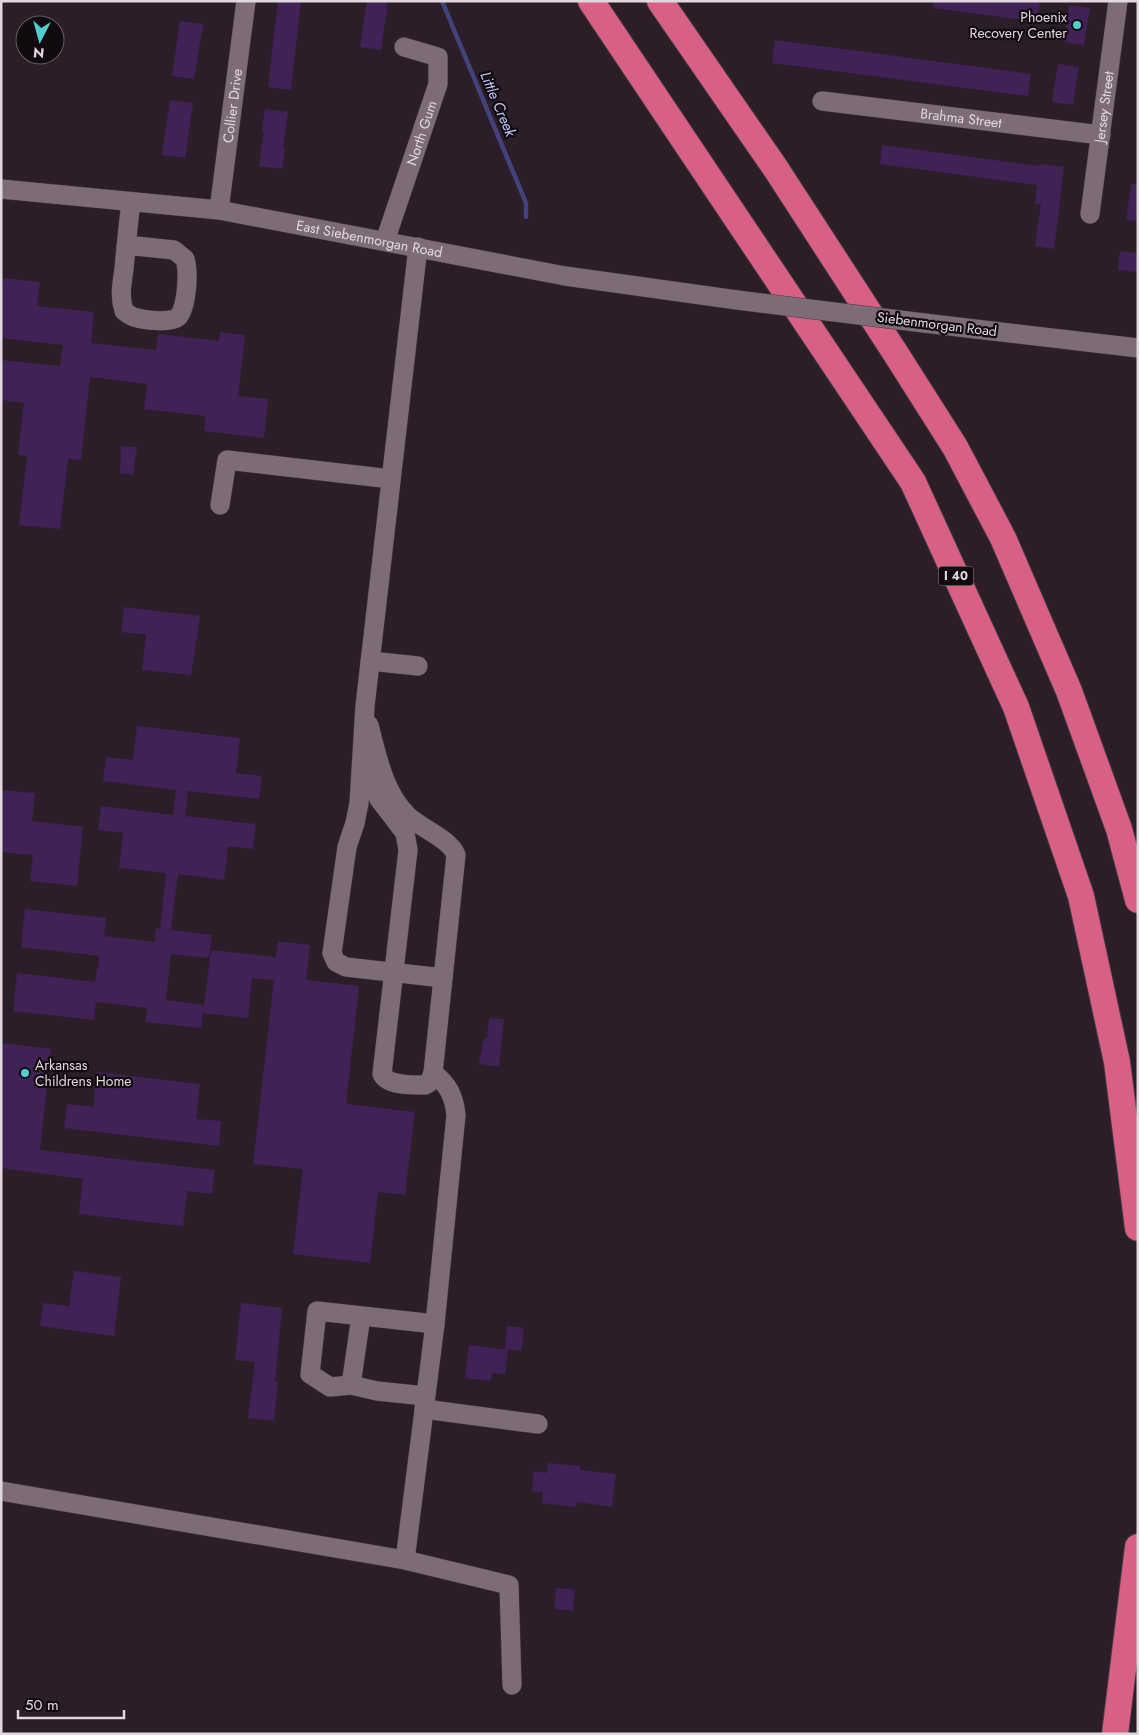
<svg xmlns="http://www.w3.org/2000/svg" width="1139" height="1735" font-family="Jost,sans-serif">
<rect width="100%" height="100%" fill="#2c1e29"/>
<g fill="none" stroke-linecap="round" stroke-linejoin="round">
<!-- stream -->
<path stroke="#42437d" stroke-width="4.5" d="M442,1L526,203V217"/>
</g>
<!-- building -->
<path fill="#402257" d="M278,1H301L291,90L268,87Z
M367,1H388L381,50L360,47Z
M933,1H1040L1038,22L933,8Z
M1069,5L1090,8L1084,45L1064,42Z
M180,21L203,24L194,79L172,76Z
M775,40L1031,74L1028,96L772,63Z
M1058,64L1079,67L1073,105L1052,102Z
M170,100L193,103L185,158L162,155Z
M265,109L288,112L283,146L285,147L282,169L259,166L264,132L262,131Z
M882,145L1039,166L1040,164L1064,167L1054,249L1035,246L1041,204H1035L1037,185L880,164Z
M1131,184H1138V221L1126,220Z
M1120,251L1138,253V272L1118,270Z
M3,278L40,282L37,306L94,312L91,343L156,350L158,334L219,341L220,332L245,335L238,396L268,399L264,438L204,431L206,416L144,409L147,384L90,377L81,460L68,459L60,529L19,525L27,456L18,455L24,403L1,400V360L60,366L63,345L1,338V297Z
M121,446L137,447L133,475L120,473Z
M124,607L200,616L191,675L142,670L146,635L121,632Z
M137,726L240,738L236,773L262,776L259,799L188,791L185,816L256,824L253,849L228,846L224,880L178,874L171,930L212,935L209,958L171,954L166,1000L204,1005L201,1028L145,1022L147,1008L96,1002L94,1020L13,1011L17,973L95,982L99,960V956L21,947L25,909L106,918L104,936L155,942L156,928L160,929L166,873L119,868L123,833L98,830L101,806L173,815L176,790L103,781L106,757L133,760Z
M1,790L35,793L32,821L83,827L77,886L30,881L33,855L1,852Z
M278,941L310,945L306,980L359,986L346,1104L415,1112L405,1195L378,1192L370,1263L293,1254L303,1169L253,1164L274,980L252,978L248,1018L203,1013L211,950L276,957Z
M489,1018L504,1019L499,1067L479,1064L484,1038H487Z
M1,1043L51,1049L40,1150L215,1170L212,1194L187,1191L183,1226L79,1214L83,1179L1,1168Z
M97,1072L200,1084L196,1119L221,1121L219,1146L64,1128L67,1104L93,1107Z
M74,1271L121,1277L114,1336L40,1326L43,1303L69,1306Z
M241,1303L282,1308L275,1381H278L274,1421L248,1418L255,1362L235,1360Z
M507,1326L524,1328L521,1351L505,1349Z
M469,1345L508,1350L505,1374L492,1373L491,1381L465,1378Z
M548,1463L580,1466V1470L616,1474L612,1507L577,1502L576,1507L542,1503L543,1492L532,1491L534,1471L547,1473Z
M556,1588L575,1590L573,1611L554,1609Z"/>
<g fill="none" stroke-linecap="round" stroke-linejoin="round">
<!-- minor casing -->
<g stroke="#453a43" stroke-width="20">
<g id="minor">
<path id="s1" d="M822,101L1101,135"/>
<path id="s2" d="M1,189L219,210L565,276L737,300"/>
<path id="s3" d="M219,210L246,1"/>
<path id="s4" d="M1090,214L1118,1"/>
<path id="s5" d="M385,241L438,84V57L404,47"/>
<path d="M126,245L174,250L185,259C189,272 187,305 179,316C174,324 142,320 134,317C130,316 127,313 124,311C119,295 122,284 124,269C126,247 128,225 131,203"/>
<path d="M418,247L365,706L359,803L355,823L347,847L332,953L336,962L346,967L443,978"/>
<path d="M924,323L1138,348"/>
<path d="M220,505L227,460L391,479"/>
<path d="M370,661L418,666"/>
<path d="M364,762L379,799L405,833L408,850L382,1074C388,1086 413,1085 425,1085L429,1083L433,1073L456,855C450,839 422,829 408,816C384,793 377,756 369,725"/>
<path d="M361,1316L351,1385L330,1387L310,1374L317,1311L435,1324"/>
<path d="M351,1385L377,1391L425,1396"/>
<path d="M424,1409L538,1424"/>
<path d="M1,1491L405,1560L509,1585L512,1685"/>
<path d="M405,1560L435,1324L456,1115C454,1096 448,1084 433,1073"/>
</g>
</g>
<!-- highway casing -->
<g stroke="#453a43" stroke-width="28">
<path id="highway" d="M591,1L913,482L1016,707L1081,896L1117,1062L1138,1228
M660,1L776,169L896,354L955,447L1003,538L1069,691L1119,829L1138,900
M1115,1734L1138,1547"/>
</g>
<!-- minor -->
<use href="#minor" stroke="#7d6c78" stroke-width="19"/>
<!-- highway -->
<use href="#highway" stroke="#d86084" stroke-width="26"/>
<!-- minor-bridge casing -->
<g stroke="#453a43" stroke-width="20" stroke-linecap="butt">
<path id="minor-bridge" d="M737,300L924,323"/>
</g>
<!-- minor-bridge -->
<use href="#minor-bridge" stroke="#7d6c78" stroke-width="19"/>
</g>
<!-- markers -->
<g fill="#52cdd0" stroke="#110b0f" stroke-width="2">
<circle cx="1077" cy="25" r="5"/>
<circle cx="25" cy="1073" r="5"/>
</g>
<g text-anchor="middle" stroke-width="4.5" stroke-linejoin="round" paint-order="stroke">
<!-- shield labels -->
<rect fill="#110b0f" stroke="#a39aa0" stroke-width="1" x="938.5" y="566.5" width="35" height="19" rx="4"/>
<g font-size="12" font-weight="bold" fill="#e1d7de">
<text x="956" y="580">I 40</text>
</g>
<!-- poi labels -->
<g font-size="14" fill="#e1d7de" stroke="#110b0f" text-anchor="end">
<text x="1067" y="22">Phoenix<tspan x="1067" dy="16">Recovery Center</tspan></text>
<text x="35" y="1070" text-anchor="start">Arkansas<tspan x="35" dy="16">Childrens Home</tspan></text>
</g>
<!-- street labels -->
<g font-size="14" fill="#e1d7de" stroke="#110b0f">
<text dy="5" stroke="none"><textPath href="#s3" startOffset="105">Collier Drive</textPath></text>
<text dy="5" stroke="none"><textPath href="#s4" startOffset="108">Jersey Street</textPath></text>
<text dy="5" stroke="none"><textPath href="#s1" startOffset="140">Brahma Street</textPath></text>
<text dy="5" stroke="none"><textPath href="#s5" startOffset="114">North Gum</textPath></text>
<text dy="5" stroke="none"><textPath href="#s2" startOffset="372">East Siebenmorgan Road</textPath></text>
<text transform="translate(937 324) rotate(7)" y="5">Siebenmorgan Road</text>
</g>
<!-- water labels -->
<g font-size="15" font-style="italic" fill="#bec3f9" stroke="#110b0f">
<text transform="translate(498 104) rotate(67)" y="5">Little Creek</text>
</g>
</g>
<!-- border -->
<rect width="1139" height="1735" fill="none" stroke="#e1d7de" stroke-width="5"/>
<!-- north arrow -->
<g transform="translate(40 40) rotate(186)"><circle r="24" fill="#110b0f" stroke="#645d62"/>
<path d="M0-4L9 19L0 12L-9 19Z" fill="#52cdd0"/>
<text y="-8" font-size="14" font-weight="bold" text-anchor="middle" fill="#e1d7de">N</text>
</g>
<!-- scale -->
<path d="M18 1710v8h106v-8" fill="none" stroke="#e1d7de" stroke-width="2.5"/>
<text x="25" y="1710" font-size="15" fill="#e1d7de" stroke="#110b0f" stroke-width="4" paint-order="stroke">50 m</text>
</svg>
